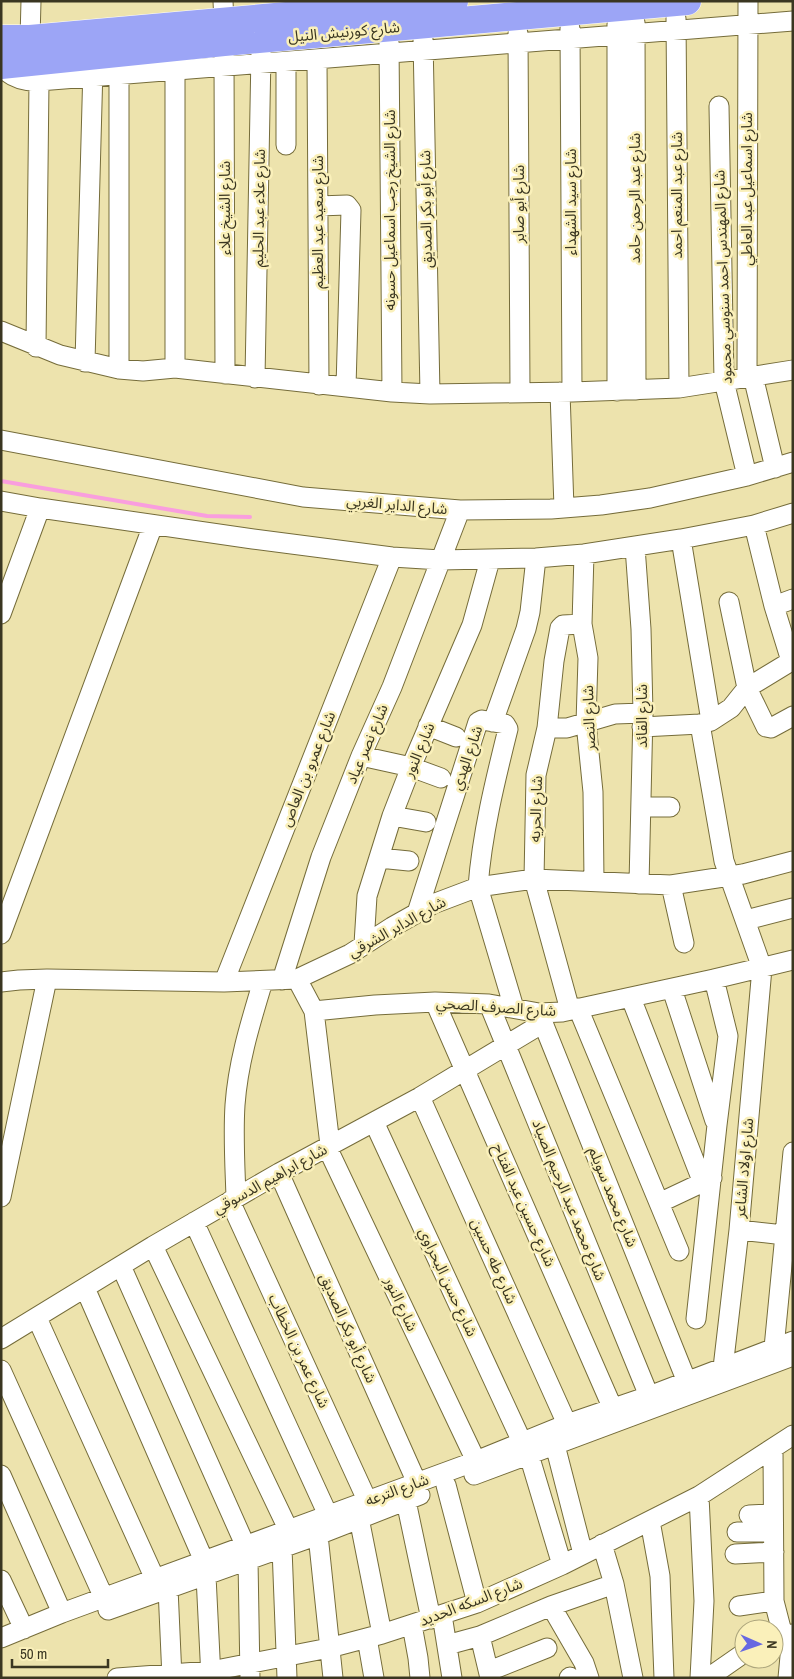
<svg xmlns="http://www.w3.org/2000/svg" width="794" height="1679" font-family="'Archivo Narrow','Noto Sans Arabic',sans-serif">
<rect width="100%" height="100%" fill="#ede3ad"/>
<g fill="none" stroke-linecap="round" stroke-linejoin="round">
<!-- stream -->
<path stroke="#f99ede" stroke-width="4" d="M1,481L207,516L250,517"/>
<!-- minor casing -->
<g stroke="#756c3a" stroke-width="21">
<path id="minor" d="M223,1L224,22
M676,18L679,388
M635,22L636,390
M617,24V391
M570,28L572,392
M518,33L520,392
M30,39L31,1
M423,39L430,394
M389,42L392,392
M224,56L225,374
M317,60L319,385
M286,62V145
M119,64V369
M1,67C12,78 24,82 39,81L793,21
M719,106L724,381L747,476
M318,206L347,205L351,210L346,387
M1,331L60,355L119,369L143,371L175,368L392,392L430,394L572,392L679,388L793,370
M36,347L39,81
M85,362L93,67
M175,368V58
M753,376L775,468
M747,377L748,1
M255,378L261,53
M560,392L564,508
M1,440L303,497L460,510L551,509L601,505L650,498L747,476L793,462
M1,501L40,508L253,539L392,557L441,560L536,558L584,554L681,539L754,525L793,513
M754,525L774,606L791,661
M681,539L711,721
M635,547L641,629L643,713L639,884
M584,554L582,624L588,658L586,723L593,792L594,881
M729,602L747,688L766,727L771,728L793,716
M774,606L793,599
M1,614L40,508
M493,722L526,629L530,612L536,558
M700,724L724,861L762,968L739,1230L723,1368
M428,726L456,737
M642,727L700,724L711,721L731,708L747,688L793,660
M547,728H567L615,714L643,713
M361,756L411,767L441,778
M641,807H670
M392,816L426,822
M379,858L409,861
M671,885L684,943
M417,913L478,722L482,720L505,724L508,729C495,781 482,834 478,887L514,1008
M746,920L793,908
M1,934L153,525
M364,944L367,896L392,816L411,767L472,625L490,560
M297,979L314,1011L330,1145
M282,980L321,857L361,756L392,687L460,510
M1,982L19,980L47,979L224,982L297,979L350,954L392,927L433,904L478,887L534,879L671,885L743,874L793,861
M224,982L392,557
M672,989L715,1121
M631,998L703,1183
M435,1002L613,1409
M489,1004L649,1396
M578,1008L679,1251
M570,1010L534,879L536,775L547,728L554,661L560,628L563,625L582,624
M314,1011L375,1005L435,1002L489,1004L539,1013L562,1012L714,979L793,960
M539,1013L687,1382
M420,1097L567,1424
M374,1122L522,1442
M327,1147L476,1461
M279,1173L417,1483
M1,1197L47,979
M236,1197C235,1166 233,1136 235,1105C238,1062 251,1021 263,981
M230,1201L367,1500
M659,1203L712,1178
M194,1222L328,1515
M739,1230L793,1236
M153,1246L289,1531
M121,1266L246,1547
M85,1288L204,1561
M37,1318L155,1579
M696,1319L717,1125L728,1036L714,979
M1,1339L153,1246L279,1173L420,1097L543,1023
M774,1348L793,1152
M1,1370L104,1598
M555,1445L583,1554
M773,1449L774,1601L783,1636
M529,1455L562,1565
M1,1475L62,1613
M474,1475L793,1356
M446,1485L477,1603
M699,1496L704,1601L700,1678
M406,1501L431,1619
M749,1515L773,1514
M359,1518L382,1634
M650,1521L660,1576L664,1678
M737,1532H773
M318,1535L333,1678
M602,1544L614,1584L633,1678
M282,1548L287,1678
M735,1554L774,1552
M248,1560L250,1678
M206,1576L211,1678
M1,1580L24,1629
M168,1588L172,1678
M551,1606L584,1663L589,1678
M739,1606L774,1601
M108,1610L318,1535L420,1495
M442,1615L452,1678
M412,1625L418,1658L420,1678
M480,1636L490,1678
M1,1638L62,1613L476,1461L567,1424L649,1396L793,1341
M367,1638L374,1678
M447,1645L480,1636L551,1606L614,1584
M489,1671L547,1648
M117,1678L211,1671L329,1648L382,1634L477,1603L562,1565L699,1496L793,1435
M569,1678L570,1677
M708,1678L744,1653
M788,1678L792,1634"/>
</g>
<!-- highway casing -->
<g stroke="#fff" stroke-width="29">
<path id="highway" d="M1,39H30L454,1
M1,65L224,42L687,1"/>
</g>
<!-- minor -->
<use href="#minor" stroke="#fff" stroke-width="19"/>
<!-- highway -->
<use href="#highway" stroke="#9ca5f6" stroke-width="28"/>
</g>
<g text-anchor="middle" stroke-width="5" stroke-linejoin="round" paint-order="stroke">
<!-- street labels -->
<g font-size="15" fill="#3a3621" stroke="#faf0ba">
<text transform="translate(344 32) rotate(-5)" y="5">شارع كورنيش النيل</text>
<text transform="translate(747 189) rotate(-90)" y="5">شارع اسماعيل عبد العاطي</text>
<text transform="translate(677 195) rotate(-90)" y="5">شارع عبد المنعم احمد</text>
<text transform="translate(635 198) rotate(-90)" y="5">شارع عبد الرحمن حامد</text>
<text transform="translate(571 202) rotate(-90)" y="5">شارع سيد الشهداء</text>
<text transform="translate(519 204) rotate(-90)" y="5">شارع أبو صابر</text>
<text transform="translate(225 208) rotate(-90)" y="5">شارع الشيخ علاء</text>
<text transform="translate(259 208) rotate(-89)" y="5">شارع علاء عبد الحليم</text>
<text transform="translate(426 209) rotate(-91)" y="5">شارع أبو بكر الصديق</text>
<text transform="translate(390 210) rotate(-90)" y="5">شارع الشيخ رجب اسماعيل حسونه</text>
<text transform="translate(318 222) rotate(-90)" y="5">شارع سعيد عبد العظيم</text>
<text transform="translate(723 277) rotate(-92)" y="5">شارع المهندس احمد سنوسي محمود</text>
<text transform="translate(397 505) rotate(5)" y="5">شارع الداير الغربي</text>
<text transform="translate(642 716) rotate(-90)" y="5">شارع القائد</text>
<text transform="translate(589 718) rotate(-92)" y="5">شارع النصر</text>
<text transform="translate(367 744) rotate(-67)" y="5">شارع نصر عياد</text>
<text transform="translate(419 750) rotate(-67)" y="5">شارع النور</text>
<text transform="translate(467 758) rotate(-71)" y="5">شارع الهدي</text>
<text transform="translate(308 769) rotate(-68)" y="5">شارع عمرو بن العاص</text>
<text transform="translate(536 809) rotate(-88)" y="5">شارع الحريه</text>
<text transform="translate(397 927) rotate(-29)" y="5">شارع الداير الشرقي</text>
<text transform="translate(496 1007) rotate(4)" y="5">شارع الصرف الصحي</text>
<text transform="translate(744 1168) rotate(-85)" y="5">شارع اولاد الشاعر</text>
<text transform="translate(270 1179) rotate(-29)" y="5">شارع ابراهيم الدسوقي</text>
<text transform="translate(613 1197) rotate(68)" y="5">شارع محمد سويلم</text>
<text transform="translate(569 1200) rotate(68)" y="5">شارع محمد عبد الرحيم الصياد</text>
<text transform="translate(524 1205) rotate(66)" y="5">شارع حسين عبد الفتاح</text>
<text transform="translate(494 1261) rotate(66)" y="5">شارع طه حسين</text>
<text transform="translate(448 1282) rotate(65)" y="5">شارع حسن البحراوي</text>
<text transform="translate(401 1304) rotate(65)" y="5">شارع النور</text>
<text transform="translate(348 1328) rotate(66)" y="5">شارع أبو بكر الصديق</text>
<text transform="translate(299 1351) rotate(65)" y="5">شارع عمر بن الخطاب</text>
<text transform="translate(397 1490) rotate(-20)" y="5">شارع الترعه</text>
<text transform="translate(471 1602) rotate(-21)" y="5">شارع السكه الحديد</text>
</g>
</g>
<!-- border -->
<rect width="794" height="1679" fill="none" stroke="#3a3621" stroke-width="5"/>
<!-- north arrow -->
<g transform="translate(759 1644) rotate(92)"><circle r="24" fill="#faf0ba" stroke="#ada67d"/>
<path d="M0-4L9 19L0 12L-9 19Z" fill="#6768e1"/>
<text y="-8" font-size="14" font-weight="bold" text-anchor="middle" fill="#3a3621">N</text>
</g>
<!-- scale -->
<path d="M12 1659v8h96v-8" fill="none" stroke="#3a3621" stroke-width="2.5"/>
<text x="20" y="1659" font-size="15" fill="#3a3621" stroke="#faf0ba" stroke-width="4" paint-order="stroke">50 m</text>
</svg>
